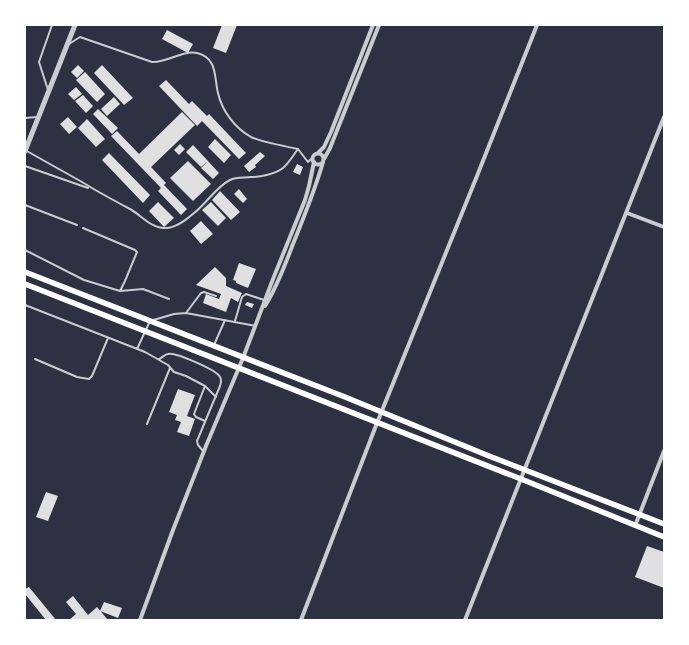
<svg xmlns="http://www.w3.org/2000/svg" width="689" height="645" font-family="Poppins,sans-serif">
<rect width="100%" height="100%" fill="#2d3142"/>
<!-- building -->
<path fill="#e0e0e3" d="M222,25H237L226,53L213,48Z
M167,30L193,44L188,53L162,39Z
M78,65L84,71L77,78L71,72Z
M102,65L133,98L124,105L94,73Z
M85,72L105,94L97,102L76,80Z
M166,80L189,104L192,101L207,116L209,114L246,153L239,159L202,121L197,126L159,86Z
M76,87L82,94L74,100L68,94Z
M83,95L93,106L86,113L75,101Z
M114,97L120,104L107,116L101,109Z
M98,109L118,128L112,134L93,114Z
M182,112L195,125L151,167L166,183L164,185L187,209L181,215L158,191L161,188L111,136L117,131L139,154Z
M68,117L77,127L69,134L60,124Z
M87,119L105,139L96,147L78,128Z
M215,139L231,155L224,163L208,147Z
M180,144L185,149L179,155L174,150Z
M193,145L208,161L201,167L186,152Z
M260,152L265,156L255,165L256,167L249,172L244,166Z
M109,153L150,195L143,203L102,160Z
M188,161L211,184L193,201L170,178Z
M208,161L219,173L213,179L201,168Z
M297,164L303,167L300,175L293,172Z
M239,189L247,199L243,203L234,194Z
M220,191L240,212L231,220L212,200Z
M158,202L174,218L164,227L149,211Z
M211,202L226,218L218,226L202,210Z
M201,221L213,234L201,244L190,231Z
M239,263L256,269L248,288L236,283V281L233,280Z
M215,267L226,278V286L242,293L238,302L231,298L226,312L203,303L206,294L219,299L221,294L196,285Z
M247,302L254,304L252,308L245,305Z
M178,389L195,395L187,416L195,419L189,436L177,432L181,422L175,420L177,415L169,412Z
M46,492L58,496L48,521L36,517Z
M647,546L664,552V588L635,577Z
M29,587L56,620H46L25,594V589Z
M73,596L88,615L97,607L108,620H80L79,619L77,620H69L76,614L66,602Z
M104,602L122,608L118,618L100,611Z"/>
<g fill="none" stroke-linecap="round" stroke-linejoin="round">
<!-- service -->
<path stroke="#caccd0" stroke-width="2" d="M69,44L80,37L152,62C167,63 182,50 197,53C218,58 214,78 218,93C222,111 235,128 251,137C259,141 288,147 298,149L308,162L312,158
M48,90L39,62L52,25
M25,118L37,117
M25,150L82,182C98,192 113,200 130,209C141,215 151,228 164,228C175,229 186,220 194,213C206,204 216,187 230,180C236,177 245,178 251,177C261,177 275,174 283,168C289,163 294,154 298,149
M25,166L88,188
M25,205L77,225
M83,228L135,250L137,252L125,281L120,291
M25,250L84,280L120,291L143,289L169,299
M25,305L145,352L168,365L174,372L186,376L205,386L216,397
M186,313L201,293L204,292L216,296
M235,321L242,297L246,294L264,300
M214,345L225,320
M137,349L150,321L174,314L186,313L256,326
M35,359L77,377L89,379L92,376L108,338
M159,359C162,358 165,354 168,354C175,352 217,370 220,377C222,380 221,383 220,386L197,441L198,445L203,451
M205,386L194,414L196,417L205,421
M147,424L170,368"/>
<!-- minor -->
<path stroke="#caccd0" stroke-width="4" d="M318,153L324,147L331,132L373,25
M312.5 159a5.5 5.5 0 1 1 11 0a5.5 5.5 0 1 1-11 0Z
M324,159L330,148L379,25
M627,213L664,227
M265,306C277,287 285,265 293,244C304,217 315,190 323,162
M635,526L664,451
M140,620L173,530L206,446L243,358L273,279L305,200L309,186L314,162
M301,620L377,423L477,176L537,25
M465,620L664,117"/>
<!-- tertiary -->
<path stroke="#caccd0" stroke-width="5" d="M25,151L75,25"/>
<!-- secondary -->
<path stroke="#fff" stroke-width="5.5" d="M25,272L345,397L489,456L664,524
M25,284L521,479L664,537"/>
</g>
<!-- border -->
<rect width="689" height="645" fill="none" stroke="#ffffff" stroke-width="52"/>
</svg>
